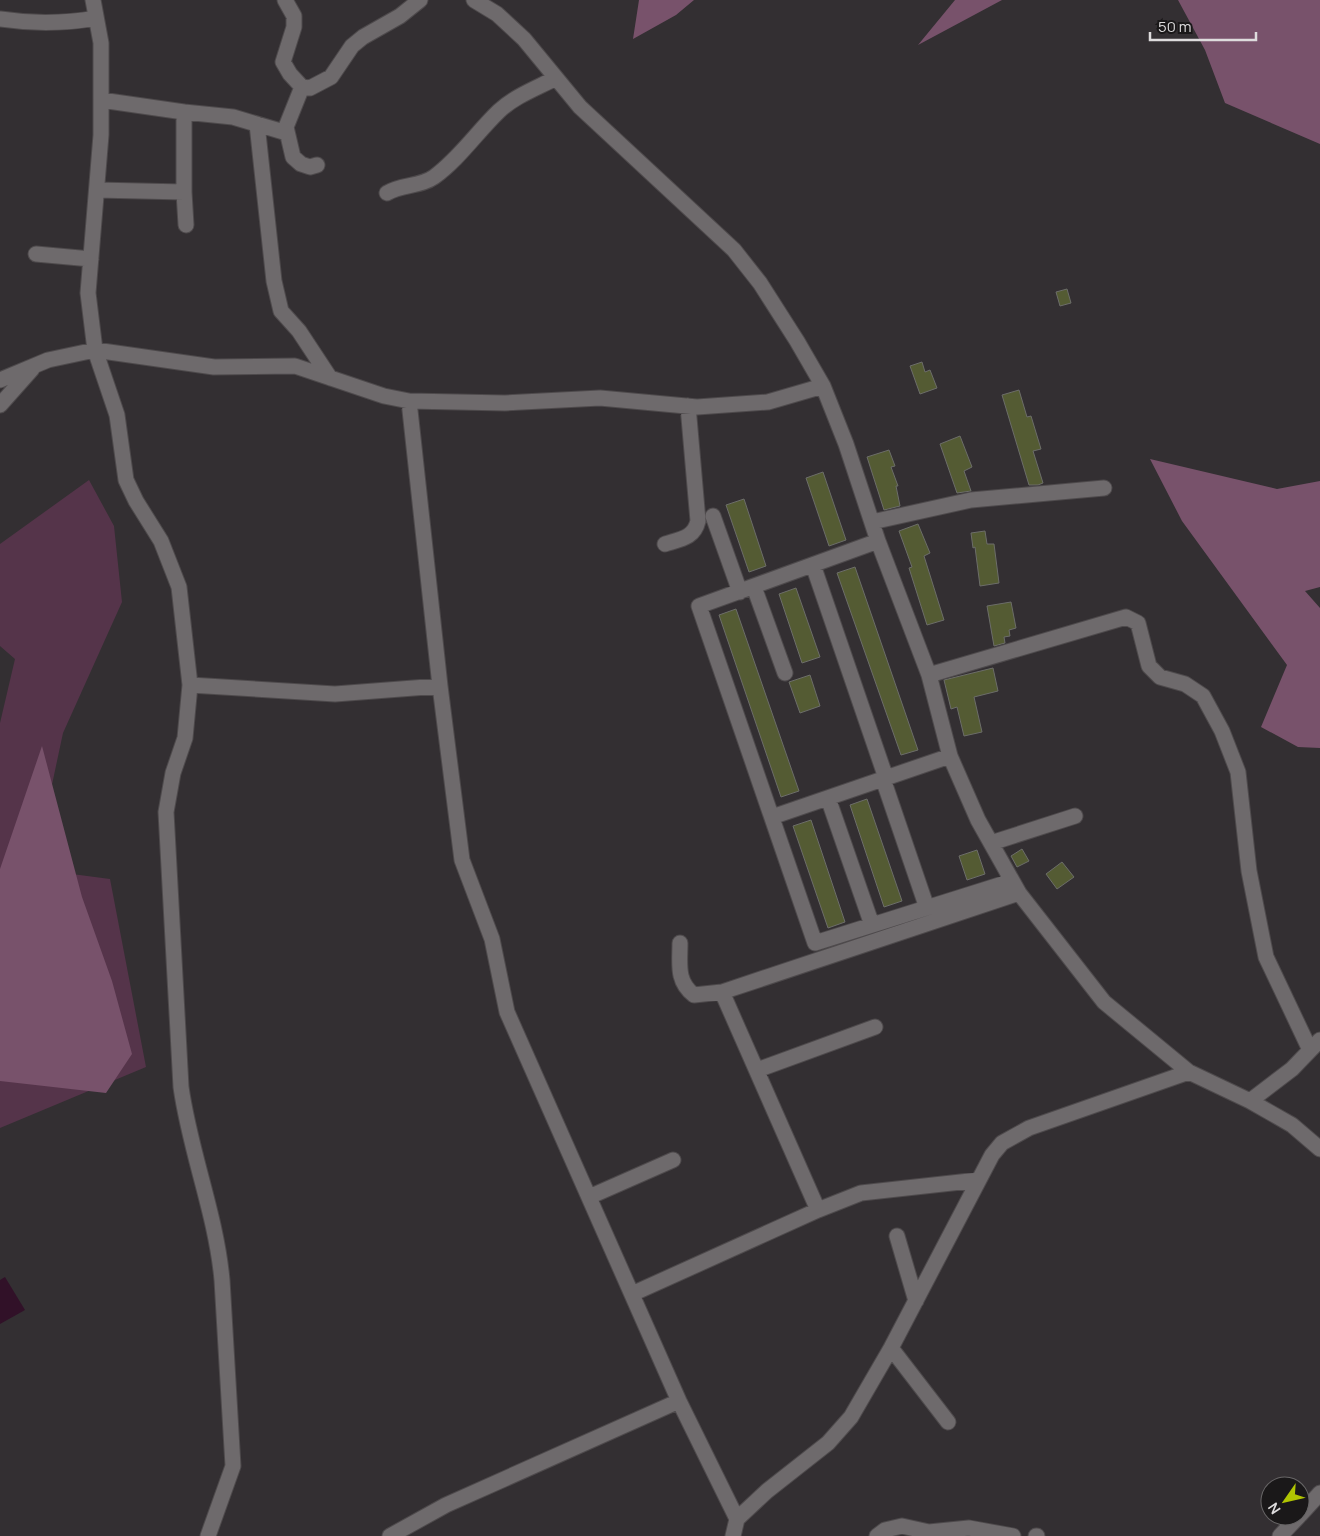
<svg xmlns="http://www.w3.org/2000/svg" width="1320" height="1536" font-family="Manrope,sans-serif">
<rect width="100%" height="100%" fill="#332f32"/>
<!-- green -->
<path fill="#55344a" d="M89,480L114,526L122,602L63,733L34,869L110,879L146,1067L0,1128V723L15,659L0,646V544Z"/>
<!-- forest -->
<path fill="#78526b" d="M639,0H694L676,15L633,39Z
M955,0H1002L918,45Z
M1178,0H1320V144L1225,103L1205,50Z
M1150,459L1277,489L1320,481V587L1305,591L1320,608V748L1298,747L1261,727L1287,665L1182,521Z
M42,746L82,897L112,981L132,1054L106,1093L0,1081V869Z"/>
<!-- water -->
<path fill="#311128" d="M5,1277L25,1310L0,1324V1280Z"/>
<!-- building -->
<path fill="#545b33" stroke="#6c6d69" d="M1067,289L1071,303L1060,306L1056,292Z
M922,362L925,372L930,370L937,388L920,394L910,366Z
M1019,390L1027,417L1031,416L1041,449L1033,451L1043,483L1038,485H1029L1002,395Z
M960,436L972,467L964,471L971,491L957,493L940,444Z
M889,450L895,466L891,467L898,486H896L900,506L884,510L867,457Z
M823,472L846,540L829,546L806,478Z
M744,499L766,566L749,572L726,505Z
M918,524L930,553L924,556L944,620L927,625L909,568L912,567L899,531Z
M985,531L987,544H994L999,583L980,586L975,547L973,548L971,533Z
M855,567L918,750L901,755L837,573Z
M796,588L820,657L802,663L779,594Z
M1011,602L1016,628L1009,630L1010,636L1004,637L1005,643L994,646L987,606Z
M736,609L799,791L781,797L719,615Z
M993,668L998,691L974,697L982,732L964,736L957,707L951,709L944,680Z
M810,675L820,706L800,713L789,682Z
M867,799L902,901L884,907L850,805Z
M811,820L845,922L828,928L793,826Z
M1022,849L1029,861L1017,867L1011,856Z
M977,850L985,874L967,880L959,856Z
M1062,862L1074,877L1057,889L1046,874Z"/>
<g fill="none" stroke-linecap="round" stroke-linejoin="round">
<!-- minor casing -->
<g stroke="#4e4a4c" stroke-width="17">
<path id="minor" d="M93,0L101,43V135L88,293L95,350L117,415L126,480L136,501L161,541L179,587L190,685L185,738L173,773L166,812L181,1087C190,1152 216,1214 222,1280L233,1466L208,1536
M285,0L294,16V27L283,62L290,74L302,87
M474,0L497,14L524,39L580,107L734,250L760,283L797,341L823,386L846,444L878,541L929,675L950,756L978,820L1019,893L1104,1002L1189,1072L1250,1101L1292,1125L1320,1149
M0,19C33,24 63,24 96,18
M184,112L233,117L287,133
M257,124L274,281L281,311L299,331L330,378
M317,165L310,167L301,164L293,157L286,127L302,87L310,88L331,77L352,46L363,37L400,16L420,0
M97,190L184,192V112L101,100
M184,192L186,225
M387,193C401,184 420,187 434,177C459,159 477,132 499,111C515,96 537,88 556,78
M36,254L91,259
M0,380L48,360L95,350L214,367L295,366L384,396L409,401L505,403L600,398L697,407L768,402L823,386
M409,401L440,686L462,860L492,939L507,1012L679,1401L737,1519
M0,405L32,369
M713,516L740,592
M872,522L971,500L1104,488
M878,541L699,606L815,943L1012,881
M665,544C681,539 694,538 698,521L688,406
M813,565L886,778
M754,587L785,673
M929,675L1126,617L1138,623L1149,666L1160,677L1185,684L1203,696L1222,731L1238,772L1249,871L1266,957L1310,1050
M190,685L335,694L440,686
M883,779L927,908
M828,798L872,925
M772,817L950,756
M991,843L1075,816
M680,943C680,964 676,981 694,995L722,992
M757,1070L875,1027
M1250,1101L1292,1069L1320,1040
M589,1197L673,1160
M818,1210L722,992L1019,893
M897,1236L916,1301
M632,1294L818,1210L861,1193L979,1180
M891,1348L948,1422
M1300,1515L1320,1493
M390,1536L446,1505L679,1401
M733,1536L737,1519L767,1491L828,1443L851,1417L891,1348L992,1155L1002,1143L1029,1128L1189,1072
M877,1536L885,1530L902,1526L929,1532L969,1528L1013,1536
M1036,1536H1037
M1280,1536L1299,1516"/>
</g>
<!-- minor -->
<use href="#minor" stroke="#6e6a6c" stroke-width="15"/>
</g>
<!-- north arrow -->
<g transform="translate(1285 1501) rotate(236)"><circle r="24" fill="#1a1819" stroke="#686667"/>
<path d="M0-4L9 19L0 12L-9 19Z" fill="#b0c502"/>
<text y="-8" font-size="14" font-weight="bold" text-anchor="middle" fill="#dedcdd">N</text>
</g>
<!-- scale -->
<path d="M1150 32v8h106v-8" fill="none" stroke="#dedcdd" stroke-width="2.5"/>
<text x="1158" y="32" font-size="15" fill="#dedcdd" stroke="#1a1819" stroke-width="4" paint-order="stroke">50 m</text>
</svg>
